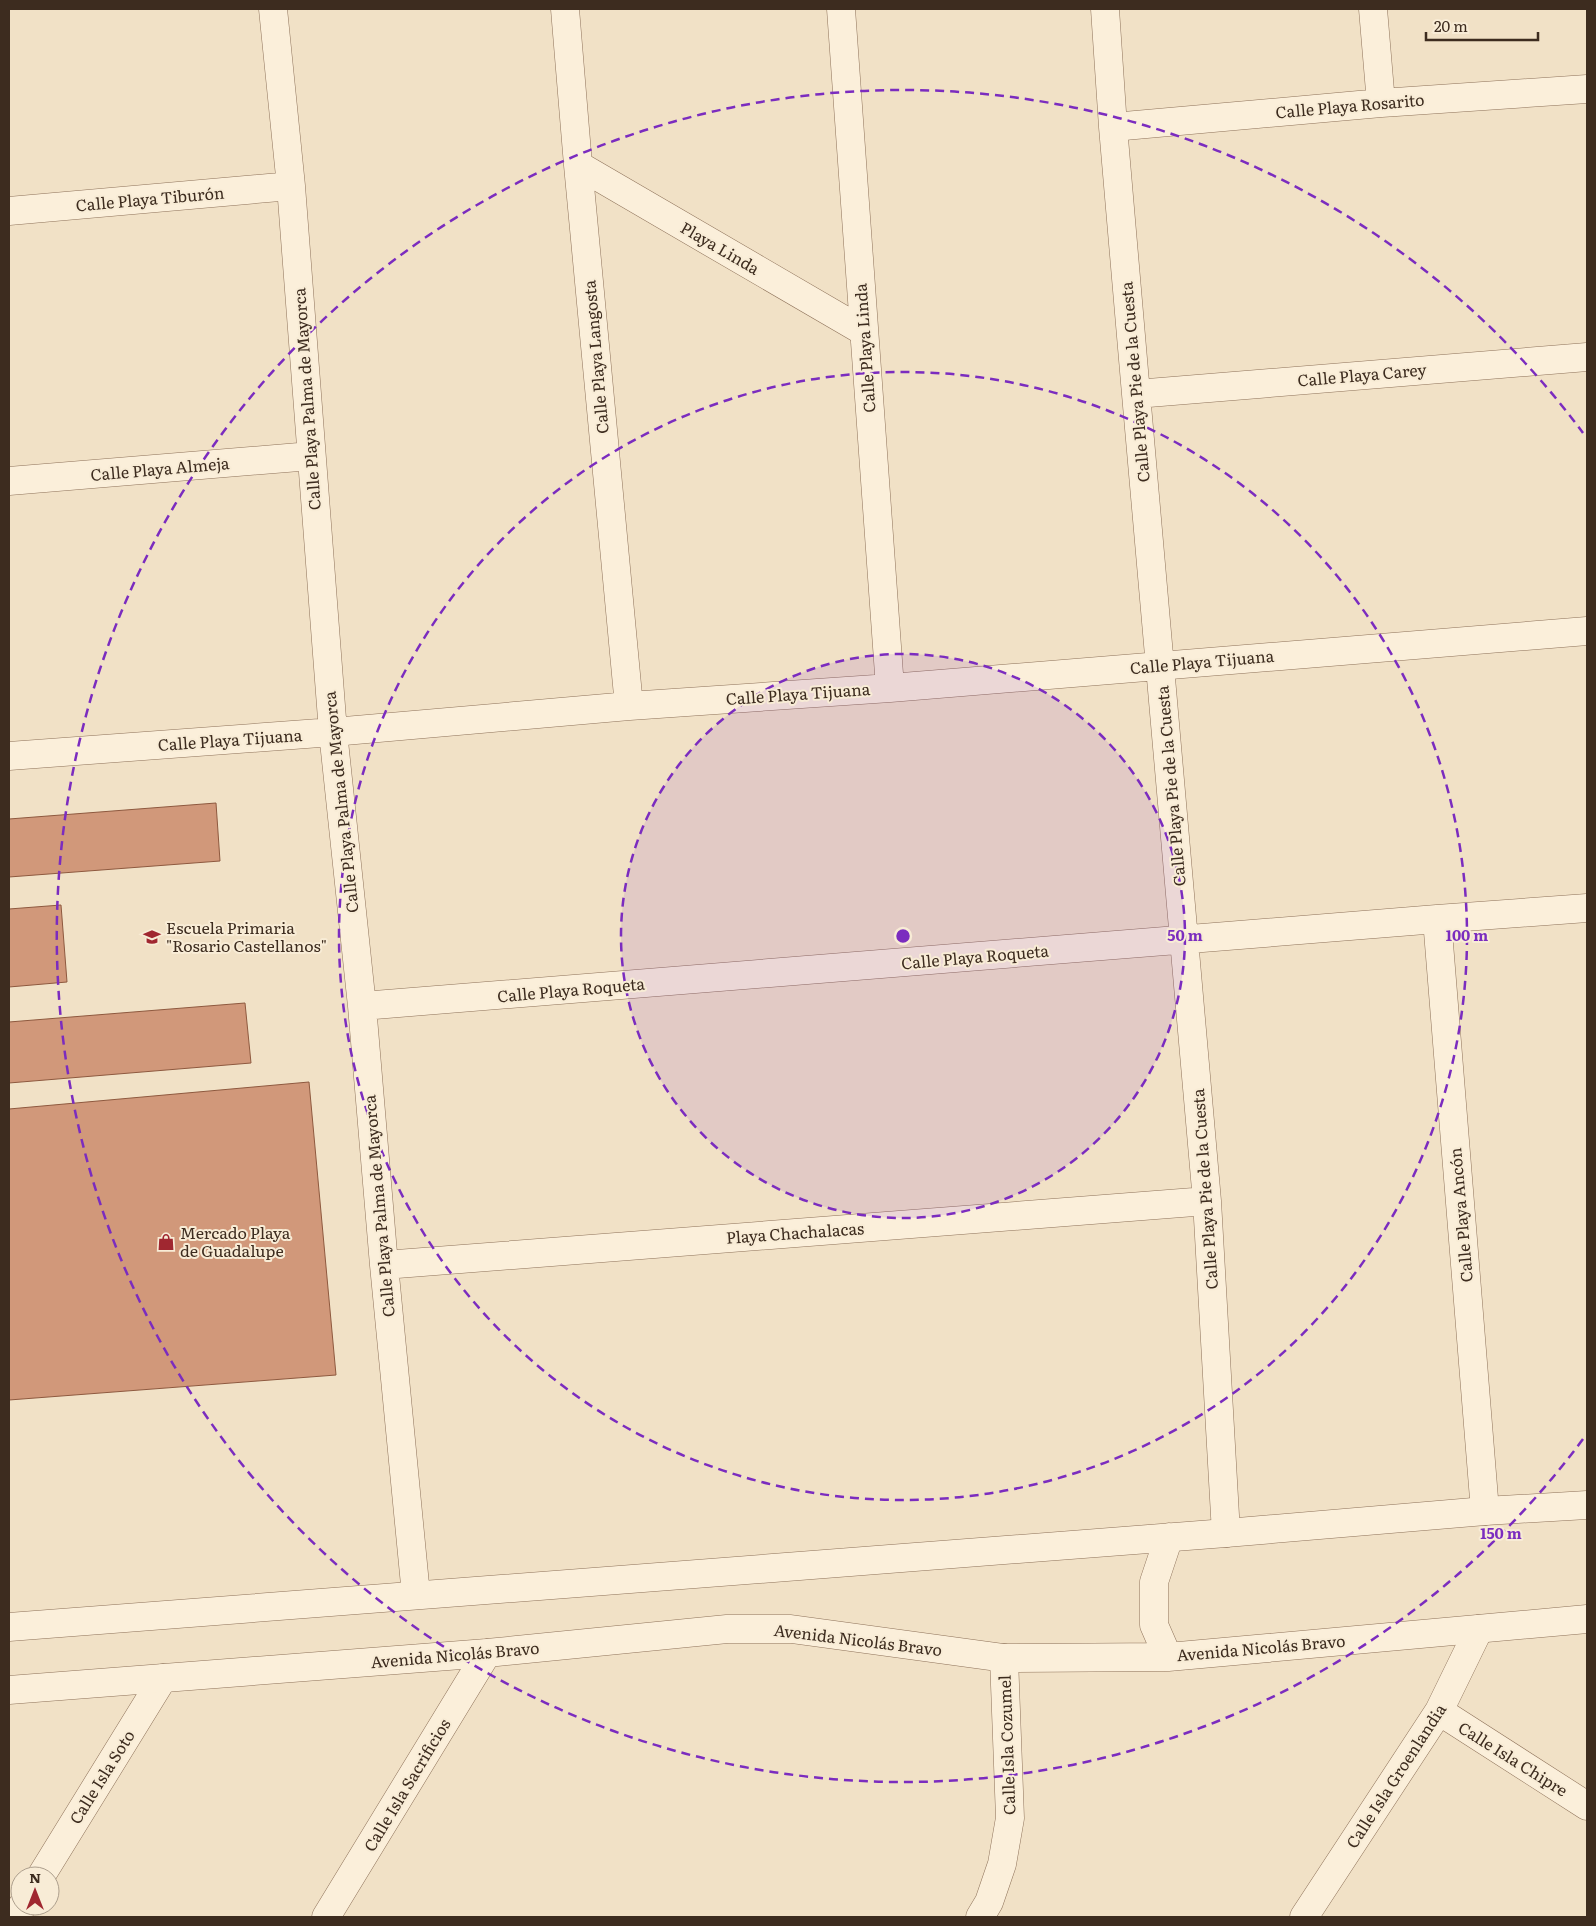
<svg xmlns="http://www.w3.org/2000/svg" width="1596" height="1926" font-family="Literata,serif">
<rect width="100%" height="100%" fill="#f1e1c6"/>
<!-- building -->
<path fill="#d1987a" stroke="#8e593f" d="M216,803L220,861L9,877V819Z
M61,905L67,982L9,987V909Z
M245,1003L251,1063L9,1083V1022Z
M309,1082L336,1375L9,1400V1109Z"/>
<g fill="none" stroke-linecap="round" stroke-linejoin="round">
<!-- minor casing -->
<g stroke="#8e725a" stroke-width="29">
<path id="minor" d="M273,9L291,186L333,732L362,1006L384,1265L416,1595
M565,9L578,165L629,706
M841,9L890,688
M1105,9L1113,127L1136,394L1207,1201L1226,1533
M1373,9L1381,103
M1113,127L1381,103L1587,89
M578,165L863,331
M9,211L291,186
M1136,394L1587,357
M9,481L311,456
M9,756L333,732L629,706L890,688L1587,631
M1437,919L1485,1511
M362,1006L1437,919L1587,908
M384,1265L1207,1201
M1439,1711L1587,1806
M41,1876L163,1678
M16,1917L22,1906
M326,1917L487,1653
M980,1917L989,1902L1002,1864L1010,1818L1004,1658
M1304,1917L1439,1711L1479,1629"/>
</g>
<!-- tertiary casing -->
<g stroke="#8e725a" stroke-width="29">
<path id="tertiary" d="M9,1627L1226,1533L1485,1511L1587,1505
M1168,1657L1154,1625V1582L1169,1537
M9,1690L487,1653L727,1629H791L1004,1658L1168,1657L1587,1619"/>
</g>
<!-- minor -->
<use href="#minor" stroke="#fbefda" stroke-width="28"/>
<!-- tertiary -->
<use href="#tertiary" stroke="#fbefda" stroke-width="28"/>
</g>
<!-- distance rings -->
<circle cx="903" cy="936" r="282" fill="#7b2cbf" fill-opacity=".12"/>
<g fill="none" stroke="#7b2cbf" stroke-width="2.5" stroke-dasharray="9 6">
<circle cx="903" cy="936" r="282"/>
<circle cx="903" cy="936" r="564"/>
<path d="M1583 1439A846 846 0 1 1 1583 433"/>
</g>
<!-- icons -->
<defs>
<g id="school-bare" transform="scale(1.35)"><path d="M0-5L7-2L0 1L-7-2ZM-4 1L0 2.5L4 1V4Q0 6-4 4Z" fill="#a02730" stroke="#f8ecd6" stroke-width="2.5" paint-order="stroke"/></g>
<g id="shop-bare" transform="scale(1.35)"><path d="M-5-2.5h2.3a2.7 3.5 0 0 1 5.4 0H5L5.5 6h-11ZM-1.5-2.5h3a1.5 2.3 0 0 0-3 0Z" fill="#a02730" stroke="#f8ecd6" stroke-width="2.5" paint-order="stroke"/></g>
</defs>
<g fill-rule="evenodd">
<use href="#school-bare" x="152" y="937"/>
<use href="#shop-bare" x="166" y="1242"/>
</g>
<g text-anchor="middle" stroke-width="4" stroke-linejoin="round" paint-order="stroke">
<!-- street labels -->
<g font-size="16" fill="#3d2c1f" stroke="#f8ecd6">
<text transform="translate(1350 106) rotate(-5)" y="6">Calle Playa Rosarito</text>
<text transform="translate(150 199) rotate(-5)" y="6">Calle Playa Tiburón</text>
<text transform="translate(720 248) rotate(30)" y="6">Playa Linda</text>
<text transform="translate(865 348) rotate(-94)" y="6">Calle Playa Linda</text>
<text transform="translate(596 357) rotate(-95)" y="6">Calle Playa Langosta</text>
<text transform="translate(1362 375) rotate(-5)" y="6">Calle Playa Carey</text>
<text transform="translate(1135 382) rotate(-95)" y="6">Calle Playa Pie de la Cuesta</text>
<text transform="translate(307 399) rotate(-94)" y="6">Calle Playa Palma de Mayorca</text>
<text transform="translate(160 469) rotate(-5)" y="6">Calle Playa Almeja</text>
<text transform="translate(1202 662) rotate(-5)" y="6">Calle Playa Tijuana</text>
<text transform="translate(798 694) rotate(-4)" y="6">Calle Playa Tijuana</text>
<text transform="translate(230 740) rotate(-4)" y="6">Calle Playa Tijuana</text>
<text transform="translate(1171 786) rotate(-95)" y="6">Calle Playa Pie de la Cuesta</text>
<text transform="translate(341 802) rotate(-96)" y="6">Calle Playa Palma de Mayorca</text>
<text transform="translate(975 957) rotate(-5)" y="6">Calle Playa Roqueta</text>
<text transform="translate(571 990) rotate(-5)" y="6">Calle Playa Roqueta</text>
<text transform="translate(1205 1189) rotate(-94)" y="6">Calle Playa Pie de la Cuesta</text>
<text transform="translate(379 1206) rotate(-95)" y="6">Calle Playa Palma de Mayorca</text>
<text transform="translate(1461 1215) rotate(-95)" y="6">Calle Playa Ancón</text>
<text transform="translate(795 1233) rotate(-4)" y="6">Playa Chachalacas</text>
<text transform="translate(858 1640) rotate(7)" y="6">Avenida Nicolás Bravo</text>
<text transform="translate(1261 1648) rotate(-5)" y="6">Avenida Nicolás Bravo</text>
<text transform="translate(455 1655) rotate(-5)" y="6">Avenida Nicolás Bravo</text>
<text transform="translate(1007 1745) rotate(-92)" y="6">Calle Isla Cozumel</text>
<text transform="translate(1513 1759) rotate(32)" y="6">Calle Isla Chipre</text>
<text transform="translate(1396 1776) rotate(-57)" y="6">Calle Isla Groenlandia</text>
<text transform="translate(102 1777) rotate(-58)" y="6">Calle Isla Soto</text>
<text transform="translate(407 1785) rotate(-59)" y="6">Calle Isla Sacrificios</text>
</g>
<!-- poi labels -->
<g font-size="16" fill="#3d2c1f" stroke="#f8ecd6" text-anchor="start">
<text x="166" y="934">Escuela Primaria<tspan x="166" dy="18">"Rosario Castellanos"</tspan></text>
<text x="180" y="1239">Mercado Playa<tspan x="180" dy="18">de Guadalupe</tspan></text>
</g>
</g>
<circle cx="903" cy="936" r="8" fill="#7b2cbf" stroke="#f8ecd6" stroke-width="2.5"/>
<g font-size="15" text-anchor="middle" font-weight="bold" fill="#7b2cbf" stroke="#f8ecd6" stroke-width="4" stroke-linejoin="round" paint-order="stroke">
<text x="1185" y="941">50 m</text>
<text x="1467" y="941">100 m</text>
<text x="1501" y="1539">150 m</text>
</g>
<!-- border -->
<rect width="1596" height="1926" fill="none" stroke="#3d2c1f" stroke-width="20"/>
<!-- north arrow -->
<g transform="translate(35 1891)"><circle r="24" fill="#f8ecd6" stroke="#ad9f8d"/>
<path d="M0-4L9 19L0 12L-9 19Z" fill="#a02730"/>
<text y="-8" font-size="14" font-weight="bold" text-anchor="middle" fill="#3d2c1f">N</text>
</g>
<!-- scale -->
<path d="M1426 32v8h112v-8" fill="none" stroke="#3d2c1f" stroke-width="2.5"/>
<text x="1434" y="32" font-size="15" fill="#3d2c1f" stroke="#f8ecd6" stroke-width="4" paint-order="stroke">20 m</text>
</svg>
